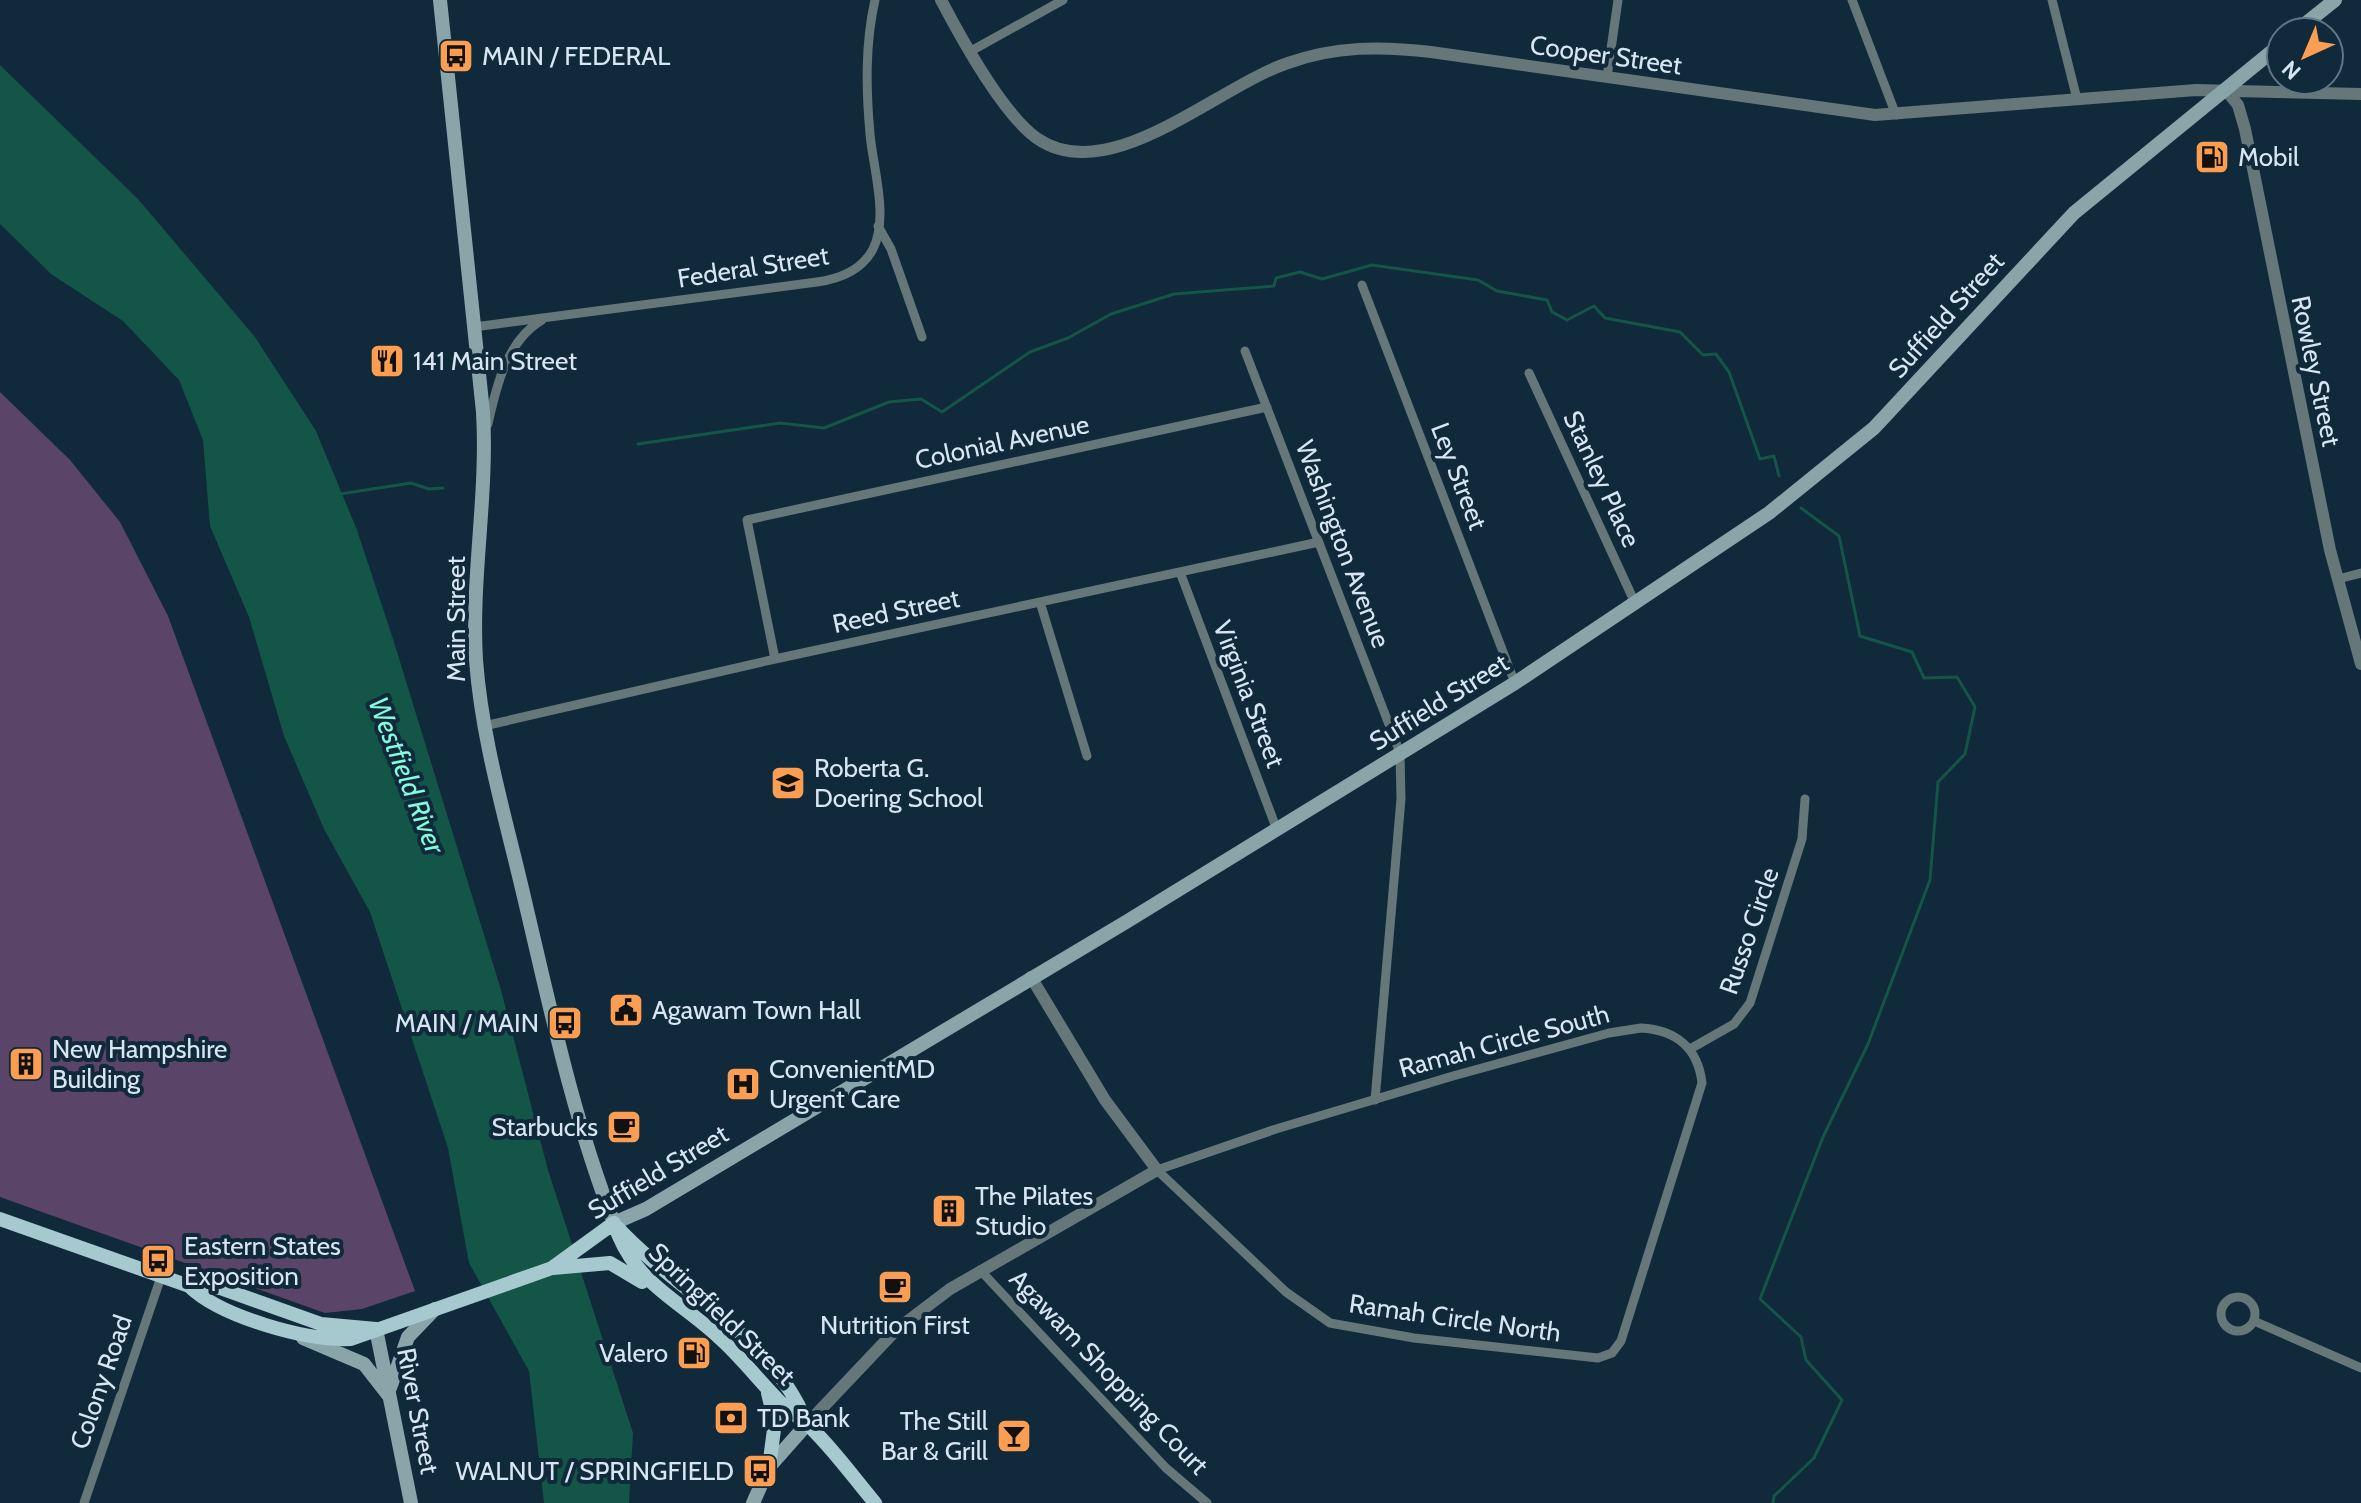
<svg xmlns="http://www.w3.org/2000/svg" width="2361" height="1503" font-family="Cabin,sans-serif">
<rect width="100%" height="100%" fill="#10293b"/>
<!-- green -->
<path fill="#5a4467" d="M0,392L70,460L120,522L168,616L415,1291L362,1309L325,1313L0,1197Z"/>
<!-- water -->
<path fill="#135546" d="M0,65L138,199L255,337L316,431L357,530L393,639L501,990L548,1170L633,1433L629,1503H544L529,1371L469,1263L448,1148L370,912L324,829L284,736L249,617L210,526L203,440L179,380L123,321L51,274L0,224Z"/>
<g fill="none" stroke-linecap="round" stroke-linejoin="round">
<!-- stream -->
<path stroke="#135546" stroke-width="3" d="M638,444L780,423L824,428L889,402L921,399L942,412L1030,352L1068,338L1111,314L1174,294L1274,286L1276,278L1300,272L1322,279L1372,265L1478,280L1497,291L1547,300L1552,312L1567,320L1594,306L1605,318L1680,332L1703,355L1716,354L1729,372L1760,459L1774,456L1779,476
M340,494L411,483L429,489L443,488
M1773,1503L1774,1496L1814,1458L1842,1400L1806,1360L1801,1337L1760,1299L1823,1137L1868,1044L1930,880L1938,782L1965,754L1975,707L1957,677L1924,678L1912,652L1860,636L1839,536L1801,508"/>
<!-- minor -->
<path stroke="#66777a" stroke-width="9" d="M1852,0L1896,115
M2052,0L2077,99
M971,51L1063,0
M1607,77L1618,0
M878,226L891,249L922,337
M1362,285L1515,683
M474,327L817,282C839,279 862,270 873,249C889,217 873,168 870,134C866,89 865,44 875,0
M1245,351L1400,753L1401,799L1375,1100
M1529,373L1636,605
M488,424C496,387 507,340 542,320
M1180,572L1277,830
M2338,579L2361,573
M1040,602L1087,756
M775,659L747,520L1267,407
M484,726L775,659L1319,542
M1641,1028C1676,1030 1698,1048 1702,1083L1621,1341L1612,1353L1598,1358L1414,1338L1330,1323L1286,1292L1157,1170L1276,1129L1453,1076L1609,1033Z
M1690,1049L1734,1024L1750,1003L1802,839L1805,799
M980,1270L1166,1468L1207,1503
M2221 1314a17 17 0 1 1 34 0a17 17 0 1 1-34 0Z
M2254,1321L2361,1368
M84,1503L161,1277"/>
<!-- tertiary -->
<path stroke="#66777a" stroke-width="12" d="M941,0C961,38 1004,116 1038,139C1110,188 1218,86 1288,63C1335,46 1382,46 1431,52L1875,115L2196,90L2361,94
M2225,89L2238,105L2245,129L2330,550L2361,664
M807,1424L896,1330L950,1289L1157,1170L1105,1100L1031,977"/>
<!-- secondary -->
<path stroke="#8aa5aa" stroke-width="14" d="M440,0L483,412C488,495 471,578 476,660C482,741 506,819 524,897C550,1007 573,1118 614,1223L646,1209L1126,922L1515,683L1769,513L1874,428L2074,213L2281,44
M2295,32L2335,0
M376,1329L411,1503
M303,1338L364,1364L389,1396
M390,1388L408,1337L435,1309
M753,1503L769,1467L807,1424"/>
<!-- primary -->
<path stroke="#a5c9cf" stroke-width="14" d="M0,1219L189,1286L220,1288L321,1324L376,1329
M614,1223C634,1286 682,1300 724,1342C745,1362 762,1384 783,1405C790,1412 799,1417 807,1424C832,1447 853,1477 875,1503
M617,1227C677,1292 773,1337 806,1422
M553,1268L610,1263L642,1282
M189,1286C221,1317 306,1341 351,1339L552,1268L614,1223
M768,1393L775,1422L769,1467"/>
</g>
<!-- icons -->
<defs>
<g id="bus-square" transform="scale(1.8)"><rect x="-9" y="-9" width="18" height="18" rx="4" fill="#fb9e51" stroke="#10293b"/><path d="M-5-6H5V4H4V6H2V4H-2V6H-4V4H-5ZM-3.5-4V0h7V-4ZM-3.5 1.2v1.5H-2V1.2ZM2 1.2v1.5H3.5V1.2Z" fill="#111"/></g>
<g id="fuel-square" transform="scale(1.8)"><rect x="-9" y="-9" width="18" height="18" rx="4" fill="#fb9e51" stroke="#10293b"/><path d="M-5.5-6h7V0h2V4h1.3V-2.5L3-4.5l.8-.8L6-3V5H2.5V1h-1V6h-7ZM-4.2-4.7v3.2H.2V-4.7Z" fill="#111"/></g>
<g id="restaurant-square" transform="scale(1.8)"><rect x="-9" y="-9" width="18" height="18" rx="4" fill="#fb9e51" stroke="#10293b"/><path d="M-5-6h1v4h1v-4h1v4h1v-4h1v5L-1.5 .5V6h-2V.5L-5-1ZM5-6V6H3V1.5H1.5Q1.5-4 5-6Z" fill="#111"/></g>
<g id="school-square" transform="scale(1.8)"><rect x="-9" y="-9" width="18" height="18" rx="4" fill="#fb9e51" stroke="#10293b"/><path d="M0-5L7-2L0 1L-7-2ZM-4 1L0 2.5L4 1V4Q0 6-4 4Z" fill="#111"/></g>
<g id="civic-square" transform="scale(1.8)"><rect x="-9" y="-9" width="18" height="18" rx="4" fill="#fb9e51" stroke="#10293b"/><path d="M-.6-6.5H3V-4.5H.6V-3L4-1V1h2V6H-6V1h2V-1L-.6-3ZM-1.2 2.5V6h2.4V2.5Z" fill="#111"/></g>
<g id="building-square" transform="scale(1.8)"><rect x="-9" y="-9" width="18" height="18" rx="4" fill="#fb9e51" stroke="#10293b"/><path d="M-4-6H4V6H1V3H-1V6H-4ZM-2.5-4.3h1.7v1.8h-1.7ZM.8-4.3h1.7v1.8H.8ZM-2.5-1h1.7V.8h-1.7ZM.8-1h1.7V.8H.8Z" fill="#111"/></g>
<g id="hospital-square" transform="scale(1.8)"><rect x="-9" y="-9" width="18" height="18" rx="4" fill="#fb9e51" stroke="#10293b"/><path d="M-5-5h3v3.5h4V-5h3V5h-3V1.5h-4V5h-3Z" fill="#111"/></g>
<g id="cafe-square" transform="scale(1.8)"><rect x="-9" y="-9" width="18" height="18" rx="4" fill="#fb9e51" stroke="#10293b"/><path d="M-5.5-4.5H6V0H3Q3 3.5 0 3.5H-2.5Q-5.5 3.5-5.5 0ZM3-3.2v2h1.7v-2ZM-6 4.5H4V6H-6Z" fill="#111"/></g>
<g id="bank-square" transform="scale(1.8)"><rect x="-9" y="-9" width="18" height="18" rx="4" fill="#fb9e51" stroke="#10293b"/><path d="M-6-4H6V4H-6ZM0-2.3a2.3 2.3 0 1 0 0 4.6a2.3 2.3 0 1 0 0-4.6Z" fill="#111"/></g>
<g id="bar-square" transform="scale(1.8)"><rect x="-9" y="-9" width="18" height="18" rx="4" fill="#fb9e51" stroke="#10293b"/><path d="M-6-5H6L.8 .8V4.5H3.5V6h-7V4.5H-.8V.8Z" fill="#111"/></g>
</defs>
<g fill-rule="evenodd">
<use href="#bus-square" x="456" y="56"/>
<use href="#fuel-square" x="2212" y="157"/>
<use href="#restaurant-square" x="387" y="361"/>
<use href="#school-square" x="788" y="783"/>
<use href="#civic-square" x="626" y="1010"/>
<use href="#bus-square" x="565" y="1023"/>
<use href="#building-square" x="26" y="1064"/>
<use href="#hospital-square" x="743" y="1084"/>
<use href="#cafe-square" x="624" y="1127"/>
<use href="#building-square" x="949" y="1211"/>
<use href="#bus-square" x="158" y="1261"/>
<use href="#cafe-square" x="895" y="1287"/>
<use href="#fuel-square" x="694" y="1353"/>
<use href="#bank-square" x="731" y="1418"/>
<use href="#bar-square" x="1014" y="1436"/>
<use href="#bus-square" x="760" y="1471"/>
</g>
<g text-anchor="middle" stroke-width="8" stroke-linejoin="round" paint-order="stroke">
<!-- street labels -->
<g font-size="26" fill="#d8e6f3" stroke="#10293b">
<text transform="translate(1606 55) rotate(8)" y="9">Cooper Street</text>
<text transform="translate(753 267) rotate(-9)" y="9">Federal Street</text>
<text transform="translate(1946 315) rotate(-48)" y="9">Suffield Street</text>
<text transform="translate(2316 371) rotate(78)" y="9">Rowley Street</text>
<text transform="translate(1002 442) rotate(-12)" y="9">Colonial Avenue</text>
<text transform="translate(1459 476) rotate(69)" y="9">Ley Street</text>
<text transform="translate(1602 479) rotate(65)" y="9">Stanley Place</text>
<text transform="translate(1343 544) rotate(69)" y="9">Washington Avenue</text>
<text transform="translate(896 611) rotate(-12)" y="9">Reed Street</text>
<text transform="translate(456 619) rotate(-90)" y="9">Main Street</text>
<text transform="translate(1249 694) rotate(69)" y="9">Virginia Street</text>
<text transform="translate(1439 702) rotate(-32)" y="9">Suffield Street</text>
<text transform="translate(1749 931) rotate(-71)" y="9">Russo Circle</text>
<text transform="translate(1504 1041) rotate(-15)" y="9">Ramah Circle South</text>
<text transform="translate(658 1172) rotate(-31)" y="9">Suffield Street</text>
<text transform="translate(722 1314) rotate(44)" y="9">Springfield Street</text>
<text transform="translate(1455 1318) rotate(8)" y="9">Ramah Circle North</text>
<text transform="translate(1109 1372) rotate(46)" y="9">Agawam Shopping Court</text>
<text transform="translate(101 1382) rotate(-71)" y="9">Colony Road</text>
<text transform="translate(418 1411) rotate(79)" y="9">River Street</text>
</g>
<!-- poi labels -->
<g font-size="26" fill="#d8e6f3" stroke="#10293b" text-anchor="start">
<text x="482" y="65">MAIN / FEDERAL</text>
<text x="2238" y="166">Mobil</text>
<text x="413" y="370">141 Main Street</text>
<text x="814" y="777">Roberta G.<tspan x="814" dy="30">Doering School</tspan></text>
<text x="652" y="1019">Agawam Town Hall</text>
<text x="539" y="1032" text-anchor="end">MAIN / MAIN</text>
<text x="52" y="1058">New Hampshire<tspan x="52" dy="30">Building</tspan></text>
<text x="769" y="1078">ConvenientMD<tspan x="769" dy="30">Urgent Care</tspan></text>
<text x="598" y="1136" text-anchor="end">Starbucks</text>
<text x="975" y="1205">The Pilates<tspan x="975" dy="30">Studio</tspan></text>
<text x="184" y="1255">Eastern States<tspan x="184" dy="30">Exposition</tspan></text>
<text x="895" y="1334" text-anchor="middle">Nutrition First</text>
<text x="668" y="1362" text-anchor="end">Valero</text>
<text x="757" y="1427">TD Bank</text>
<text x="988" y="1430" text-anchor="end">The Still<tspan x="988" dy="30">Bar &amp; Grill</tspan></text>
<text x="734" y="1480" text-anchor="end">WALNUT / SPRINGFIELD</text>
</g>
<!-- water labels -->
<g font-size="28" font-style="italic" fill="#86fbdb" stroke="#10293b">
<text transform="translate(407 775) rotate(69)" y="10">Westfield River</text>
</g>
</g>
<!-- north arrow -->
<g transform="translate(2305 56) rotate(224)"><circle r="38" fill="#10293b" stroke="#607585" stroke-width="2"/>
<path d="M0-6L14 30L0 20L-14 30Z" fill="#fb9e51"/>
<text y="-12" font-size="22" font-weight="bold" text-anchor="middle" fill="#d8e6f3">N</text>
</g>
</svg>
